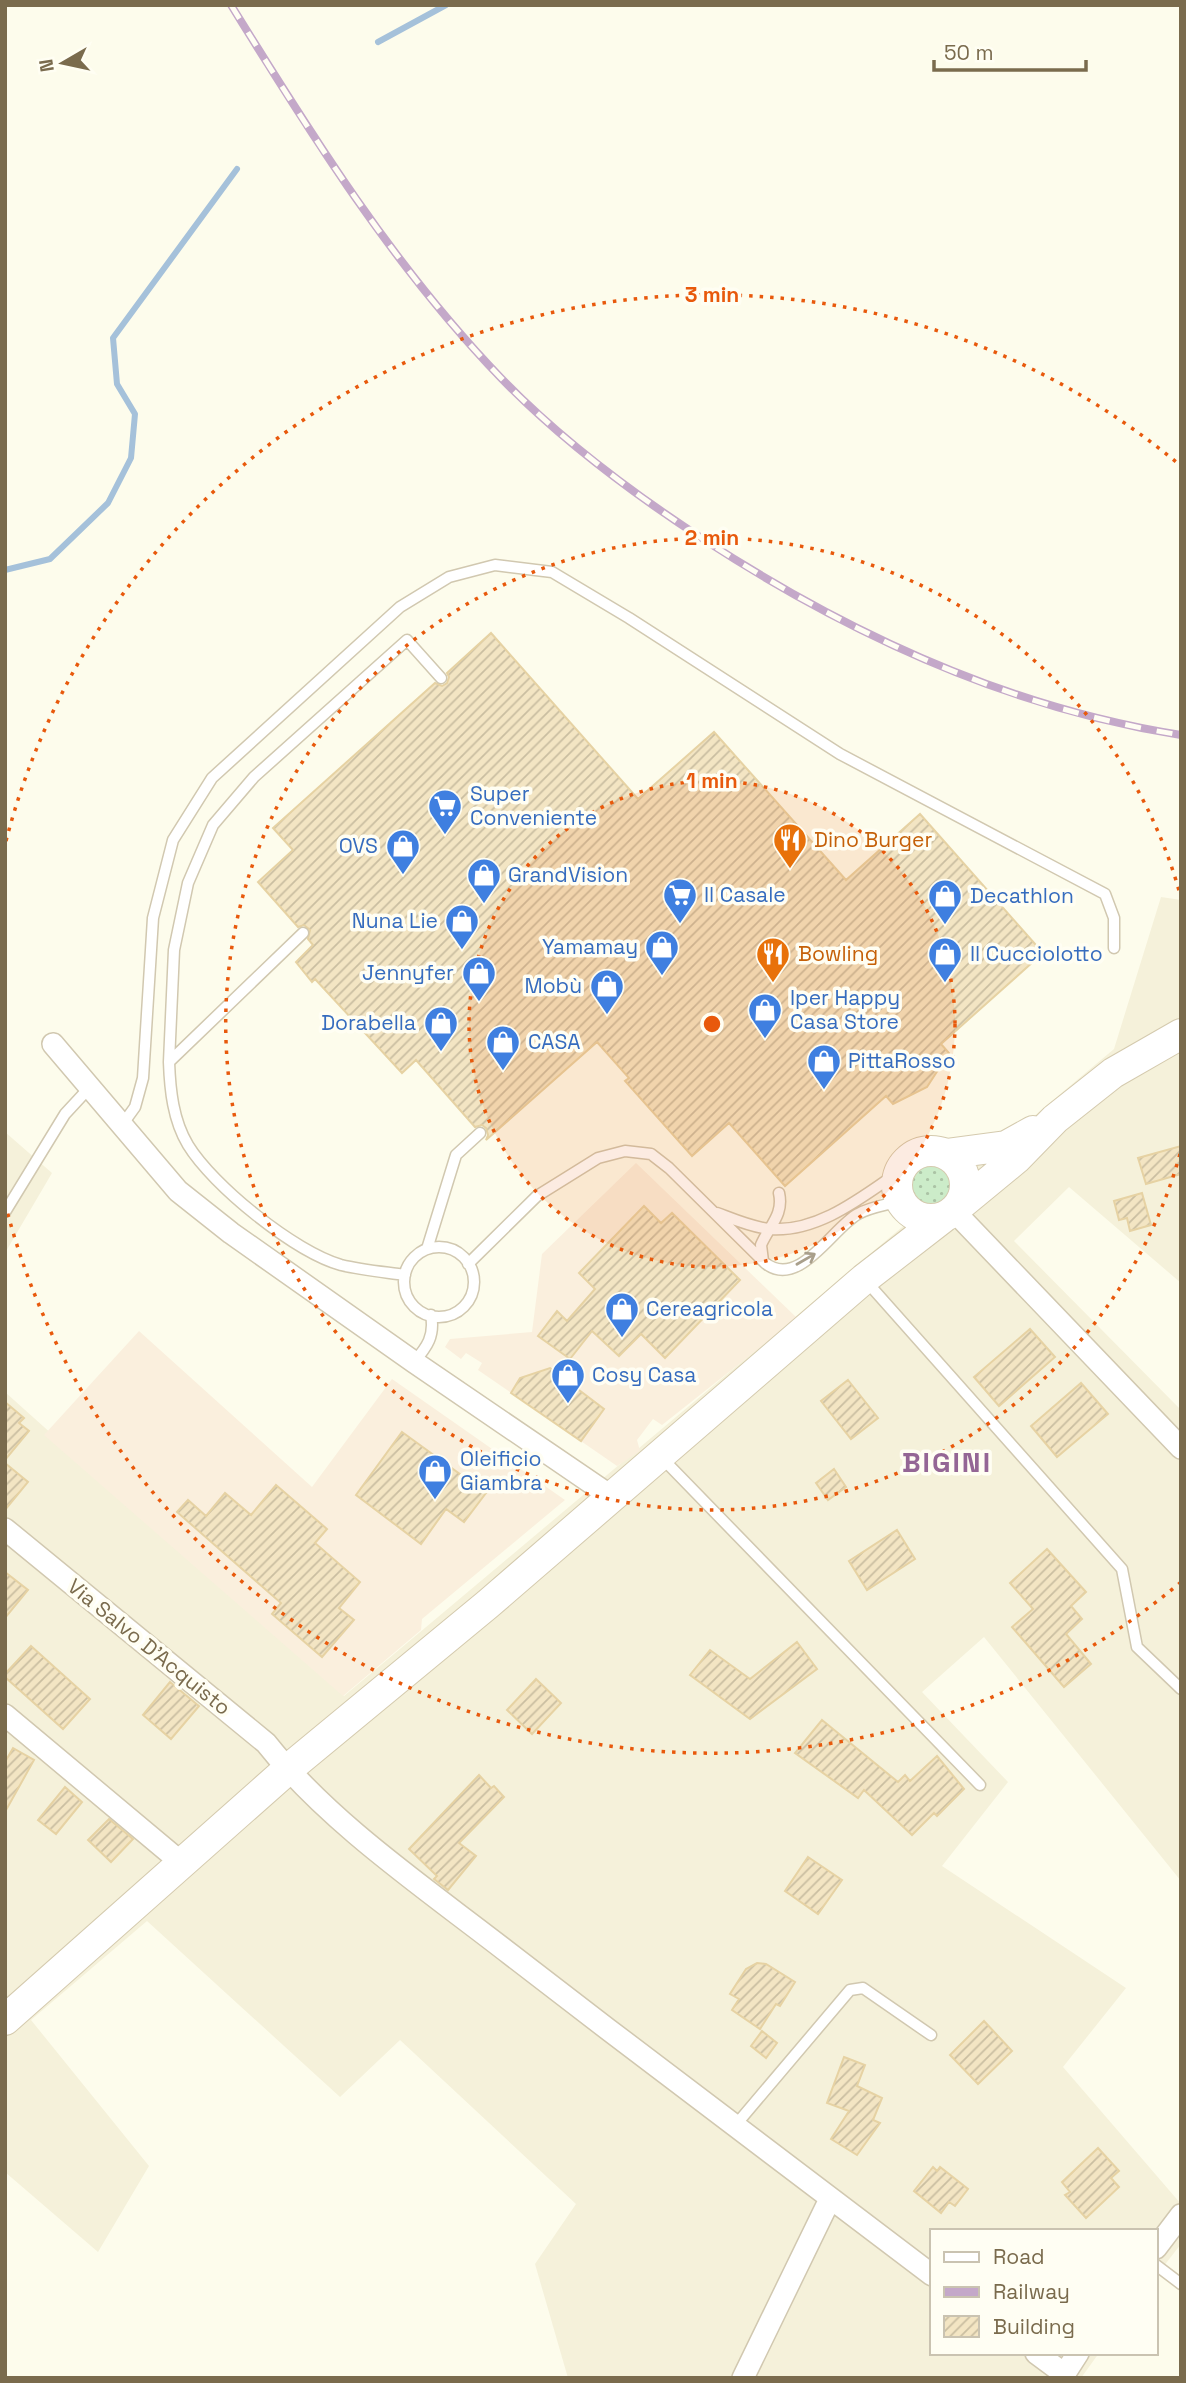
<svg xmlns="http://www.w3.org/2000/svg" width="1186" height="2383" font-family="'Space Grotesk',sans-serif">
<defs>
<pattern id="grass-dots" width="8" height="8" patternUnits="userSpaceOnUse" patternTransform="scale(1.75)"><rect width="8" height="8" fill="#ccecc9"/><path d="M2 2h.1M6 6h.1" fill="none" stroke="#abc3a5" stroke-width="1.8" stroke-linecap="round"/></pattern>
<pattern id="building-hatch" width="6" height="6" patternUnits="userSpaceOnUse" patternTransform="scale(1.75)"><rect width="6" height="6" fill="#f3e5c3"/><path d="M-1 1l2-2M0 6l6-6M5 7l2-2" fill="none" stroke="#cabea1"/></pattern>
</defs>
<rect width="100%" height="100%" fill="#fdfcec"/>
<!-- residential -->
<path fill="#f5f1da" d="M1161,897L1181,900V1283L1069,1187L1014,1241L1181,1410V1881L984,1637L922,1692L1008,1782L942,1866L1126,1988L1063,2067L1181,2204V2244L1156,2276V2231H932V2353H1099L1081,2378H568L535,2264L576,2204L400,2040L340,2097L147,1921L31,2020L149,2166L98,2252L5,2172V1392L344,1696L1114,1049Z
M5,1132L52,1173L5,1253Z"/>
<!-- commercial -->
<path fill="#faefdd" d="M636,1163L797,1318L662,1425L653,1419L637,1440L640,1451L617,1466L478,1370L482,1363L466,1353L461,1359L445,1347L450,1339L532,1332L542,1254Z
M139,1331L312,1487L392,1379L565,1500L422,1619L421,1630L343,1696L44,1435Z"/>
<!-- grass -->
<path fill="url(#grass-dots)" d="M909 1183a21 21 0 1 1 42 0a21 21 0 1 1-42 0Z"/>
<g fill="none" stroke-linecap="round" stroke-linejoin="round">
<!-- stream -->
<path stroke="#a5c1da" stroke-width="6" d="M378,42L446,5
M5,570L50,559L108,503L131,458L135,414L117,384L113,338L237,169"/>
</g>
<!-- building -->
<path fill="url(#building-hatch)" stroke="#e6d2a3" stroke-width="2" d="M491,633L638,799L714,732L846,880L920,814L1043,953L941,1044L949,1053L927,1087L893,1104L886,1096L785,1186L729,1123L692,1156L625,1081L629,1078L597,1042L486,1140L488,1135L486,1128L482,1125L475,1127L416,1060L402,1073L315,979L312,982L296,962L313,945L308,939L310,930L304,925L298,927L258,882L293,850L273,828L435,683L442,686L447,683L449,677L447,673Z
M1181,1146V1174L1146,1184L1138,1158Z
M1142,1193L1151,1225L1130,1231L1127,1218L1119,1220L1114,1201Z
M644,1206L661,1223L672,1213L740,1280L665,1358L641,1334L619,1356L592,1331L570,1359L538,1336L557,1311L567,1321L595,1289L579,1273Z
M1030,1329L1055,1357L999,1406L974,1377Z
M550,1368L604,1409L581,1441L511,1393L520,1378Z
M848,1380L878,1418L851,1439L821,1401Z
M1081,1383L1108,1414L1057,1457L1031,1426Z
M5,1402L24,1418L19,1423L29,1431L5,1460Z
M402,1432L486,1493L464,1522L446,1509L421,1544L356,1495Z
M5,1463L28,1482L5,1510Z
M834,1469L846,1487L828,1500L816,1483Z
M276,1485L327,1529L315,1543L360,1582L339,1608L354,1620L322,1657L272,1614L281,1603L177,1512L188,1500L206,1516L225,1493L251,1515Z
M897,1530L915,1559L867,1590L849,1561Z
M1047,1549L1086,1592L1071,1606L1082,1619L1066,1634L1091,1664L1064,1687L1012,1627L1033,1609L1010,1583Z
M5,1572L28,1590L5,1618Z
M797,1642L817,1669L750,1719L690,1675L710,1650L750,1679Z
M31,1646L90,1699L63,1729L5,1677V1674Z
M536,1679L561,1703L532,1734L507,1710Z
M170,1682L199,1706L171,1739L143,1715Z
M822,1720L898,1782L905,1775L910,1781L937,1756L964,1789L937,1816L934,1813L912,1835L864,1790L858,1798L795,1753Z
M13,1748L34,1760L5,1812V1762Z
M479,1775L491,1788L494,1786L504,1797L459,1843L476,1856L448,1890L434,1879L437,1876L409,1849Z
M65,1787L82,1802L56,1834L38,1820Z
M109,1819L133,1839L111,1862L88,1840Z
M808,1857L842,1880L818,1914L785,1891Z
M757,1963L766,1964L795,1982L780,2006L776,2004L760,2029L732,2010L739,1999L730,1994L746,1969Z
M984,2021L1012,2051L978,2084L950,2055Z
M762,2031L777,2043L766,2058L751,2046Z
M844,2057L865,2065L857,2086L882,2098L873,2120L880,2123L857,2155L831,2139L849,2111L827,2103Z
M1098,2148L1119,2171L1111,2178L1119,2187L1086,2218L1065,2195L1070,2192L1062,2182Z
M933,2167L937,2171L940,2167L968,2189L955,2206L949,2202L941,2213L914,2191Z"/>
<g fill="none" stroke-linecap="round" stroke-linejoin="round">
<!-- service casing -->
<g stroke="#d1c8b0" stroke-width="13">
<path id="service" d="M303,933L169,1062C170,1090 173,1120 188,1145C213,1186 295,1252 341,1265C362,1270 384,1272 405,1275
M169,1062L174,950L188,883L213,825L254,777L407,640L441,678
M122,1125L135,1107L143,1078L153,918L173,840L212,778L400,607L449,577L495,565L552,572L629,618L840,754L1105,894L1114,918V948
M5,1212L65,1114L90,1087
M717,1213C733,1219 751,1227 769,1229C818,1233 862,1197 900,1171
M404 1282a35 35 0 1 1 70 0a35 35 0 1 1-70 0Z
M427,1249L456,1155L480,1133
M763,1261L761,1245C769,1226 784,1215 779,1193
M468,1264L537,1196L598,1158L625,1151L651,1154L669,1168L765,1263C799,1290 833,1227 858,1214C870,1207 887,1205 900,1201
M866,1281L1122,1569L1137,1647L1181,1689
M414,1362C427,1347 435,1336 431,1315
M662,1458L980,1785
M734,2127L850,1990L863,1988L931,2035
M1156,2265L1181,2284"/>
</g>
<!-- minor casing -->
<g stroke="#d1c8b0" stroke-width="24">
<path id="minor" d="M53,1044L178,1191L231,1233L414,1362L612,1497
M954,1211L1181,1448
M5,1529L266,1743C330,1824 428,1890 510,1954C650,2062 791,2169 932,2275
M5,1715L183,1864
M1156,2248L1181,2215
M1036,2353L1063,2373
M743,2378L830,2199
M1062,2378L1078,2353"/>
</g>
<!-- secondary casing -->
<g stroke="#d4caae" stroke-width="32">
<path id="secondary" d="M897 1185a34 34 0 1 1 68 0a34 34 0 1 1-68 0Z
M946,1154L1006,1146L1033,1131
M959,1206L1016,1159L1055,1119L1113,1073L1181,1034
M5,2020L287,1770L488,1604L864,1279L944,1217"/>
</g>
<!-- service -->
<use href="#service" stroke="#fff" stroke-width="10"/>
<!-- minor -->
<use href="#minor" stroke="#fff" stroke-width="21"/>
<!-- secondary -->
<use href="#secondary" stroke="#fff" stroke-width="30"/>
<!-- rail casing -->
<g stroke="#c4a8c9" stroke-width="8">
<path id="rail" d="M231,5C312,136 394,267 501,378C560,439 635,495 706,541C851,635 1009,708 1181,735"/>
</g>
<!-- rail -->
<use href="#rail" stroke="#fffef3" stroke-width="5" stroke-dasharray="16" stroke-linecap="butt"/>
</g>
<!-- one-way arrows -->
<defs><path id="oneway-shaft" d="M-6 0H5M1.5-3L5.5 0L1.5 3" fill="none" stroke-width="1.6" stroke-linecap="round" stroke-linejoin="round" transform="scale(1.75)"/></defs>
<use stroke="#a99f8b" href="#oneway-shaft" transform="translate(806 1259) rotate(-30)"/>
<!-- distance rings -->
<circle cx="712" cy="1024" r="243" fill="#e8590c" fill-opacity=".12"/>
<g fill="none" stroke="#e8590c" stroke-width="3.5" stroke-dasharray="3.5 7">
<circle cx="712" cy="1024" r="243"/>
<path d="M1180 1154A486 486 0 1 1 1180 894"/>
<path d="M1181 1582A729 729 0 0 1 6 1207M6 841A729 729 0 0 1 1181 466"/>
</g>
<!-- icons -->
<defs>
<g id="supermarket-pin" transform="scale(1.75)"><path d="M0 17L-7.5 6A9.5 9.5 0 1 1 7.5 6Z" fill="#3f7fe0" stroke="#fffef3"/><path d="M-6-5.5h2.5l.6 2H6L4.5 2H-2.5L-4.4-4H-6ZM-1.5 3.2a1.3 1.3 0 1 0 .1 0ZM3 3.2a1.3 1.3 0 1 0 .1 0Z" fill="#fff"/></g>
<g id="restaurant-pin" transform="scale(1.75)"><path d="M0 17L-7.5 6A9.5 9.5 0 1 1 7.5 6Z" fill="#e8710a" stroke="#fffef3"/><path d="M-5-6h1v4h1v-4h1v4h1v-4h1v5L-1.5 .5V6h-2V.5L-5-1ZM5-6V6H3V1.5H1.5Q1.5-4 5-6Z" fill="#fff"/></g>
<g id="shop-pin" transform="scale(1.75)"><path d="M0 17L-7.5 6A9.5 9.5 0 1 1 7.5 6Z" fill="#3f7fe0" stroke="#fffef3"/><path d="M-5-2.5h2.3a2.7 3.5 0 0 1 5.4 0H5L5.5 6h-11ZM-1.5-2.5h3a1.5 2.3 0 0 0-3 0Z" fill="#fff"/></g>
</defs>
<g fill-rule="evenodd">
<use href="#supermarket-pin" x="445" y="806"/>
<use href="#restaurant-pin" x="790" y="840"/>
<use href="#shop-pin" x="403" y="846"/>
<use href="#shop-pin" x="484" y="875"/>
<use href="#supermarket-pin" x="680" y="895"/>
<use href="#shop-pin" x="945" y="896"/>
<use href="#shop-pin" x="462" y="921"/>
<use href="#shop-pin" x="662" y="947"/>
<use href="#restaurant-pin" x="773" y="954"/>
<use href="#shop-pin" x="945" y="954"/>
<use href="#shop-pin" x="479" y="973"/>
<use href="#shop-pin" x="607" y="986"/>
<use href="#shop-pin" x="765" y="1010"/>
<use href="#shop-pin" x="441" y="1023"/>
<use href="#shop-pin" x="503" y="1042"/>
<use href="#shop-pin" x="824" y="1061"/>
<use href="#shop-pin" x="622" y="1309"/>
<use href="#shop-pin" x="568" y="1375"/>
<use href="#shop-pin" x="435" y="1471"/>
</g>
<g text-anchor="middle" stroke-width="7" stroke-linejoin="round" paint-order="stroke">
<!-- shop labels -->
<g font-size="21" fill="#366cbe" stroke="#fffef3" text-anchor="start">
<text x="470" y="801">Super<tspan x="470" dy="24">Conveniente</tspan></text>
<text x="378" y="853" text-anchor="end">OVS</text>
<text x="508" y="882">GrandVision</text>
<text x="704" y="902">Il Casale</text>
<text x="970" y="903">Decathlon</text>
<text x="438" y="928" text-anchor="end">Nuna Lie</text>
<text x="638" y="954" text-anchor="end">Yamamay</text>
<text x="970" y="961">Il Cucciolotto</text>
<text x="454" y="980" text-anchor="end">Jennyfer</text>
<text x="582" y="993" text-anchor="end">Mobù</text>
<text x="790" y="1005">Iper Happy<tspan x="790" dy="24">Casa Store</tspan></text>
<text x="416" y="1030" text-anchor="end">Dorabella</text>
<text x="528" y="1049">CASA</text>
<text x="848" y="1068">PittaRosso</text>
<text x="646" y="1316">Cereagricola</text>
<text x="592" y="1382">Cosy Casa</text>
<text x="460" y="1466">Oleificio<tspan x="460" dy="24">Giambra</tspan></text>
</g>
<!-- food labels -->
<g font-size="21" fill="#c56008" stroke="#fffef3" text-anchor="start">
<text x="814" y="847">Dino Burger</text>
<text x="798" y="961">Bowling</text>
</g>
<!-- street labels -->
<g font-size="21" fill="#7a6b4d" stroke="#fffef3">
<text transform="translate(149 1647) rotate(39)" y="7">Via Salvo D'Acquisto</text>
</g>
<!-- district labels -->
<g font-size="28" font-weight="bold" letter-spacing="2" fill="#946695" stroke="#fffef3">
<text x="947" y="1472">BIGINI</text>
</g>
</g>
<circle cx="712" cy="1024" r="10" fill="#e8590c" stroke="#fffef3" stroke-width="3.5"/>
<g font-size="21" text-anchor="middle" font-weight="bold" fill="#e8590c" stroke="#fffef3" stroke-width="7" stroke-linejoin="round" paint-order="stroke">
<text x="712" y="302">3 min</text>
<text x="712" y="545">2 min</text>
<text x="712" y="788">1 min</text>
</g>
<!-- border -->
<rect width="1186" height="2383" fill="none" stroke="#7a6b4d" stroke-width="14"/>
<!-- legend -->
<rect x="930" y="2229" width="228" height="126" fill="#fffef3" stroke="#cac3b1" stroke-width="2"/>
<rect x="944" y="2252" width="35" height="10" fill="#ffffff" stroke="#cac3b1" stroke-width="2"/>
<text x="993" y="2264" font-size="21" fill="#7a6b4d">Road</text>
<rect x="944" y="2287" width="35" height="10" fill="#c4a8c9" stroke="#cac3b1" stroke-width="2"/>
<text x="993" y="2299" font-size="21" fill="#7a6b4d">Railway</text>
<rect x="944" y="2316" width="35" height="21" fill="url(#building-hatch)" stroke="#cac3b1" stroke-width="2"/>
<text x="993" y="2334" font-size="21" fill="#7a6b4d">Building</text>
<!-- north arrow -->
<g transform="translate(63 63) rotate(261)" stroke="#fffef3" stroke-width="5" paint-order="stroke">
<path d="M0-5L12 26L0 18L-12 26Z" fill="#7a6b4d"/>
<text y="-10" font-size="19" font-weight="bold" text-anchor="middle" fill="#7a6b4d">N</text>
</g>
<!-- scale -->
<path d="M934 60v10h152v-10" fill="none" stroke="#7a6b4d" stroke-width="3.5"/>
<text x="944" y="60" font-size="21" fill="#7a6b4d" stroke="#fffef3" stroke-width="5" paint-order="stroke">50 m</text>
</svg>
